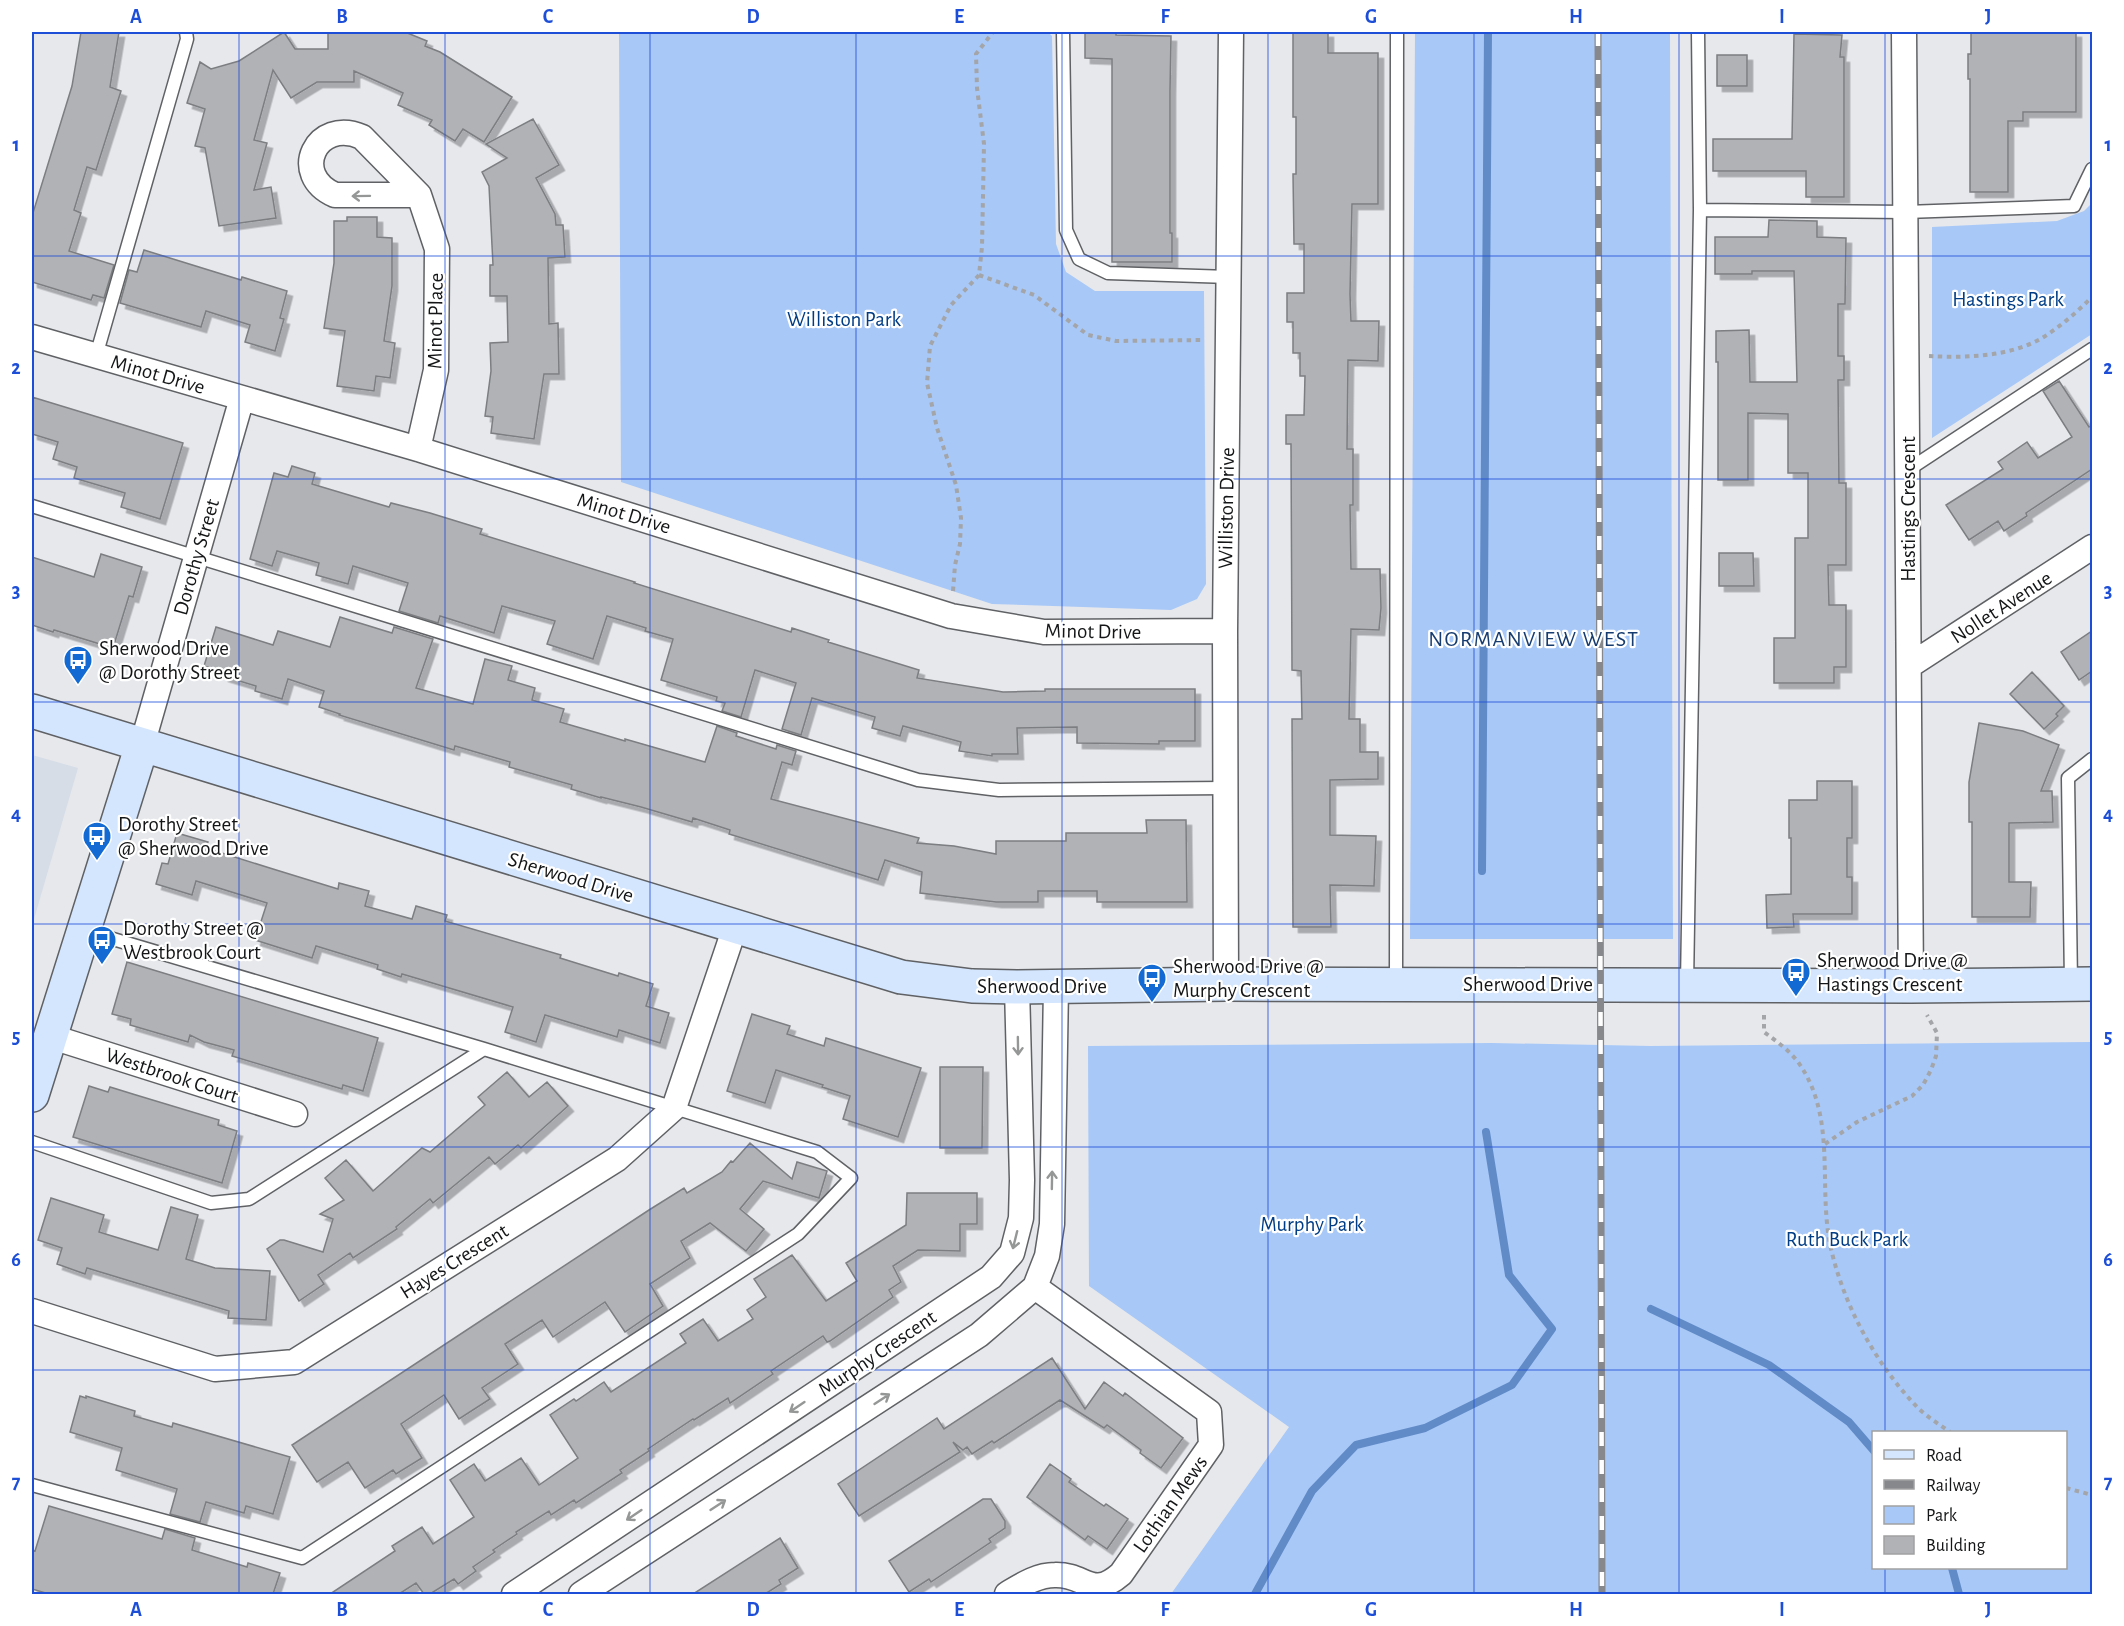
<svg xmlns="http://www.w3.org/2000/svg" width="2124" height="1626" font-family="'Alegreya Sans',sans-serif">
<defs>
<filter id="shadow"><feDropShadow dx="5.5" dy="5.5" stdDeviation="0" flood-color="#0004"/></filter>
</defs>
<rect width="100%" height="100%" fill="#e6e8ec"/>
<!-- built -->
<path fill="#d6dde7" d="M32,755L78,768L32,926Z"/>
<!-- green -->
<path fill="#a8c8f7" fill-rule="evenodd" d="M619,32H1048L1052,36L1056,244L1066,272L1095,291H1204L1206,584L1197,599L1171,610L992,604L621,482Z
M1415,32H1670L1673,939H1410Z
M2092,203V334L1932,438V227L2057,221L2084,211Z
M2092,1042V1594H1171L1289,1427L1089,1286L1088,1046L1492,1043L1651,1046ZM2066,1432V1568H1874V1432Z"/>
<g fill="none" stroke-linecap="round" stroke-linejoin="round">
<!-- stream -->
<path stroke="#618bc7" stroke-width="8" d="M1482,871L1488,32
M1651,1309L1769,1365L1849,1422L1874,1451
M1952,1568L1959,1594
M1255,1594L1312,1491L1356,1445L1425,1428L1512,1385L1552,1329L1509,1275L1486,1132"/>
</g>
<!-- building -->
<path fill="#b0b2b5" stroke="#7c7e81" stroke-width="1.5" filter="url(#shadow)" d="M81,32H119L110,87L121,91L96,170L87,167L74,210L81,213L69,251L114,265L104,298L93,295L91,300L32,282V216L72,86Z
M284,32L295,49H328V32H405L427,41L425,46L440,52L512,97L484,142L463,129L455,141L429,125L432,120L398,105L403,93L354,71V82H317L291,98L273,70L254,140L267,143L254,190L271,187L276,218L219,226L205,148L195,146L205,109L187,103L200,62L211,69L239,61Z
M1085,32H1116V35L1171,36L1170,90V233H1172V262H1112V59L1085,58Z
M1293,32H1328V53H1378V204H1352L1350,294L1351,321H1379L1378,361L1348,360L1347,449H1353V505H1350L1351,569H1380L1381,608L1379,630L1351,629L1349,719H1360V752H1378V779L1330,780V835L1376,836L1374,886L1330,885L1331,927H1293L1292,719H1302L1301,671L1292,670L1291,444H1286V415H1304L1305,376H1300V353H1293V322H1287V293H1304V244H1294L1293,174H1296V117H1293Z
M1971,32H2076V112H2023V121H2008V192H1970V79H1968V54H1971Z
M1794,34L1842,35L1840,57H1844V197H1806V171H1713V139H1792Z
M1717,55H1747V86H1717Z
M533,119L559,165L536,178L555,214L556,225H563L565,257L548,258L549,324L558,323L559,374H544L534,439L491,433L493,417L485,416L491,371L490,343L508,342L507,296H490V265H493L489,186L482,172L507,158L486,144Z
M347,217H377V237L392,238V286L384,341L395,343L390,378L376,376L374,391L337,386L345,331L324,328L334,263V221H347Z
M1769,220L1817,221V237L1846,238L1845,304H1838V356H1844V380H1838L1839,483H1846V565H1828L1829,605H1846V667H1834V683H1774V638H1795V538H1808V473H1788V414L1748,413V480H1718V362H1716V331L1749,330L1750,382H1797L1794,271H1752V274H1715V237H1768Z
M144,250L241,280L242,277L287,291L280,318L284,319L275,351L245,342L250,325L206,311L201,327L120,303L129,270L137,272Z
M2059,381L2089,427L2092,425V469L2026,513L2027,516L2004,531L1998,521L1969,540L1946,505L2003,469L1998,462L2027,442L2038,458L2072,437L2043,391Z
M32,397L183,443L160,519L121,507L125,493L74,478L77,467L53,459L58,442L32,434Z
M292,466L315,473L312,484L389,507L391,503L430,513L482,529L480,534L635,582L634,583L791,632L792,628L829,640L828,642L919,670L917,678L1003,692L1045,691V689H1195V741H1159V744L1077,743V727L1017,728L1018,754H992V756L959,751L961,742L903,726L900,736L872,728L875,717L812,698L801,735L782,729L796,683L755,670L741,717L722,711L725,703L716,701L717,697L661,680L673,639L645,631L646,628L607,616L593,659L547,644L555,621L502,606L494,633L440,616L438,623L399,611L408,583L353,566L348,584L316,575L319,563L277,551L272,566L250,559L274,473L288,477Z
M1719,553H1753L1754,586H1719Z
M101,554L142,567L133,597L129,596L113,648L54,630L53,632L32,625V557L94,577Z
M340,617L392,633L394,627L433,639L416,688L473,704L485,659L512,666L508,680L535,688L532,700L564,709L560,722L598,733L625,741V739L705,762L717,726L737,733L736,736L776,749L777,745L796,751L792,765L782,762L771,799L919,838L917,843L954,846L996,854V841H1066V833H1147L1146,820H1186L1187,902H1097V891H1038V902H996L920,893L922,872L885,860L878,880L729,834L730,830L693,818L692,822L641,807L601,797V798L571,789L572,785L509,767L510,762L455,746L454,750L339,715L340,714L319,707L324,691L288,679L282,699L255,691L256,686L223,676L224,672L204,666L216,627L273,645L278,631L330,647Z
M2092,631V671L2079,680L2061,652Z
M2032,672L2064,706L2056,714L2058,716L2044,729L2010,694Z
M1979,723L2023,731L2059,745L2041,791H2052L2053,822L2009,823V882H2031L2030,917H1972V822H1969V782Z
M1817,781H1852V838H1847V877H1852V914H1793L1794,927L1767,928L1766,895L1791,894V838H1789V800H1817Z
M177,833L208,842L206,848L273,869L338,889L339,883L369,891L365,906L412,919L416,906L447,915L445,921L561,955L560,958L618,976L619,973L653,984L646,1006L669,1013L660,1043L619,1030L617,1037L545,1015L536,1042L505,1032L513,1007L402,974L401,977L377,969L378,965L316,946L312,958L255,940L267,903L196,881L192,895L156,884L162,863L168,864Z
M127,962L378,1038L363,1091L343,1085L342,1089L232,1056L234,1050L204,1042L190,1035L188,1042L130,1025L131,1019L112,1014Z
M752,1014L790,1026L787,1034L824,1046L826,1038L921,1068L898,1137L843,1119L850,1096L822,1087L823,1085L776,1070L765,1103L727,1091Z
M940,1067H983L982,1148H940Z
M507,1072L529,1097L547,1082L568,1106L521,1148L518,1145L495,1164L489,1157L433,1203L430,1199L396,1227L397,1229L353,1258L350,1253L318,1275L324,1284L299,1301L267,1249L280,1240H284L323,1252L333,1219L320,1214L344,1200L325,1178L346,1160L373,1191L422,1148L430,1152L485,1105L478,1097Z
M89,1086L108,1092L110,1087L136,1095L219,1120L218,1125L237,1131L222,1183L73,1137Z
M750,1143L792,1179L797,1162L827,1171L819,1198L763,1181L740,1209L764,1229L746,1251L710,1223L681,1241L690,1258L650,1284L663,1306L625,1332L605,1302L553,1337L542,1320L505,1344L518,1364L482,1388L490,1399L459,1419L444,1395L401,1424L422,1458L396,1474L393,1470L365,1488L348,1462L317,1482L292,1445L649,1210L684,1188L687,1193L722,1172L731,1161L733,1162Z
M907,1193H977V1224H960V1251L918,1250L893,1266L901,1282L889,1290L893,1297L830,1341L827,1342L823,1336L771,1371L773,1374L730,1403L728,1398L694,1420L693,1419L648,1449L649,1451L620,1470L622,1473L576,1503L574,1500L551,1515L549,1511L516,1532L517,1534L493,1550L495,1552L473,1567L476,1571L458,1584L454,1579L430,1594H424L416,1583L399,1594H330L395,1551L392,1546L422,1527L433,1544L474,1517L450,1480L474,1464L485,1481L521,1458L539,1485L578,1458L550,1415L574,1399L576,1401L604,1382L611,1392L686,1343L680,1334L703,1319L718,1341L753,1319L747,1310L766,1297L754,1279L792,1255L826,1301L857,1281L846,1263L906,1225Z
M51,1198L104,1215L99,1232L158,1250L171,1207L198,1215L186,1259L215,1268L270,1271L266,1320L228,1318L229,1311L87,1268L85,1274L57,1264L62,1248L38,1240Z
M1052,1358L1085,1409L1104,1382L1123,1396L1125,1393L1183,1438L1161,1468L1140,1453L1141,1450L1107,1425L1104,1428L1060,1400L994,1443L992,1441L972,1454L967,1447L963,1450L953,1442L960,1452L859,1516L838,1484L937,1418L944,1429Z
M80,1396L86,1398V1396L135,1411L134,1416L172,1427L173,1423L290,1457L273,1514L246,1506L244,1513L206,1502L200,1522L170,1514L177,1489L116,1470L122,1448L70,1432Z
M1050,1464L1071,1479L1069,1482L1104,1506L1106,1504L1128,1519L1107,1549L1088,1536L1085,1540L1027,1497Z
M983,1499H991L1005,1521V1528L989,1539L991,1542L931,1582L929,1579L909,1592L889,1561Z
M49,1506L162,1539L165,1529L195,1538L192,1550L247,1567L248,1563L280,1573L273,1594H49L32,1589V1550L35,1551Z
M780,1538L798,1568L779,1580L781,1584L765,1594H693Z"/>
<g fill="none" stroke-linecap="round" stroke-linejoin="round">
<!-- lane casing -->
<g stroke="#5f6164" stroke-width="15">
<path id="lane" d="M1063,32L1066,230L1079,259L1108,273L1229,277
M1700,210L1906,212L2074,206L2092,169
M96,356L187,39L186,32
M1908,470L2092,349
M32,506L918,780L999,790L1226,788
M1396,983L1397,32
M2071,983L2068,778L2092,759
M1687,984L1700,210L1698,32
M32,1142L211,1203L249,1199L484,1049
M32,1485L302,1558L798,1234L851,1178L817,1152L484,1049L86,931"/>
</g>
<!-- street casing -->
<g stroke="#5f6164" stroke-width="27">
<path id="street" d="M1904,32L1911,986
M32,337L418,449L951,616L1044,632L1225,631
M418,449L436,370L437,249L419,195L362,137C316,117 289,175 335,195H419
M1909,666L2092,547
M142,745L242,398
M1226,984L1225,631L1231,32
M49,1036L295,1114
M32,1311L215,1369L294,1362L617,1159L674,1108L735,927
M514,1594L991,1277L1012,1253L1021,1218L1022,1180L1017,987
M581,1594L979,1335L1035,1287L1047,1256L1052,1224L1056,987
M1007,1594C1022,1585 1037,1575 1055,1575C1086,1574 1091,1600 1121,1574L1211,1445L1209,1412L1035,1287"/>
</g>
<!-- secondary casing -->
<g stroke="#5f6164" stroke-width="36">
<path id="secondary" d="M32,711L901,977L972,986L1017,987L1226,984L1911,986L2092,984
M32,1095L142,745"/>
</g>
<!-- path -->
<path stroke="#a3a5a8" stroke-width="4" stroke-dasharray="4.5 4.5" stroke-linecap="butt" d="M979,275L1034,295L1088,335L1116,341L1203,340
M1929,356C1965,358 2009,357 2042,338C2060,327 2077,312 2092,297
M953,591L955,565L960,544L961,518L956,485L937,428L927,383L930,346L951,305L979,275L982,247L984,144L977,88L976,54L993,32
M1764,1015V1032C1776,1041 1789,1050 1798,1062C1839,1119 1816,1190 1832,1253C1846,1310 1877,1365 1917,1407C1927,1417 1939,1424 1950,1432
M1825,1144L1857,1122L1912,1096L1923,1085L1931,1070L1936,1056L1937,1033L1927,1015
M2066,1488L2092,1495"/>
<!-- lane -->
<use href="#lane" stroke="#fff" stroke-width="12"/>
<!-- street -->
<use href="#street" stroke="#fff" stroke-width="24"/>
<!-- secondary -->
<use href="#secondary" stroke="#d4e6fe" stroke-width="33"/>
<!-- rail casing -->
<g stroke="#87888b" stroke-width="7">
<path id="rail" d="M1598,32L1602,1594"/>
</g>
<!-- rail -->
<use href="#rail" stroke="#fff" stroke-width="4.5" stroke-dasharray="14" stroke-linecap="butt"/>
</g>
<!-- one-way arrows -->
<defs><path id="oneway-shaft" d="M-6 0H5M1.5-3L5.5 0L1.5 3" fill="none" stroke-width="1.6" stroke-linecap="round" stroke-linejoin="round" transform="scale(1.5)"/></defs>
<g stroke="#959696">
<use href="#oneway-shaft" transform="translate(361 196) rotate(179)"/>
<use href="#oneway-shaft" transform="translate(1018 1046) rotate(89)"/>
<use href="#oneway-shaft" transform="translate(1052 1180) rotate(-89)"/>
<use href="#oneway-shaft" transform="translate(1015 1240) rotate(104)"/>
<use href="#oneway-shaft" transform="translate(882 1399) rotate(-33)"/>
<use href="#oneway-shaft" transform="translate(797 1407) rotate(146)"/>
<use href="#oneway-shaft" transform="translate(718 1505) rotate(-33)"/>
<use href="#oneway-shaft" transform="translate(634 1515) rotate(146)"/>
</g>
<!-- grid -->
<path fill="none" stroke="#1d4ed8" stroke-width="1.5" stroke-opacity="0.55" d="M239,32V1594M445,32V1594M650,32V1594M856,32V1594M1062,32V1594M1268,32V1594M1474,32V1594M1679,32V1594M1885,32V1432M32,256H2092M32,479H2092M32,702H2092M32,924H2092M32,1147H2092M32,1370H2092M1885,1568V1594"/>
<!-- icons -->
<defs>
<g id="bus-pin" transform="scale(1.5)"><path d="M0 17L-7.5 6A9.5 9.5 0 1 1 7.5 6Z" fill="#136ad3" stroke="#fff"/><path d="M-5-6H5V4H4V6H2V4H-2V6H-4V4H-5ZM-3.5-4V0h7V-4ZM-3.5 1.2v1.5H-2V1.2ZM2 1.2v1.5H3.5V1.2Z" fill="#fff"/></g>
</defs>
<g fill-rule="evenodd">
<use href="#bus-pin" x="78" y="660"/>
<use href="#bus-pin" x="97" y="836"/>
<use href="#bus-pin" x="102" y="940"/>
<use href="#bus-pin" x="1796" y="972"/>
<use href="#bus-pin" x="1152" y="978"/>
</g>
<g text-anchor="middle" stroke-width="4.5" stroke-linejoin="round" paint-order="stroke">
<!-- park labels -->
<g font-size="21" fill="#003d84" stroke="#fff">
<text x="2008" y="306">Hastings Park</text>
<text x="844" y="326">Williston Park</text>
<text x="1312" y="1231">Murphy Park</text>
<text x="1847" y="1246">Ruth Buck Park</text>
</g>
<!-- street labels -->
<g font-size="21" fill="#141516" stroke="#fff">
<text transform="translate(435 321) rotate(-89)" y="7">Minot Place</text>
<text transform="translate(158 374) rotate(16)" y="7">Minot Drive</text>
<text transform="translate(1226 508) rotate(-89)" y="7">Williston Drive</text>
<text transform="translate(1908 509) rotate(-90)" y="7">Hastings Crescent</text>
<text transform="translate(624 513) rotate(17)" y="7">Minot Drive</text>
<text transform="translate(196 557) rotate(-74)" y="7">Dorothy Street</text>
<text transform="translate(2001 607) rotate(-33)" y="7">Nollet Avenue</text>
<text transform="translate(1093 631) rotate(1)" y="7">Minot Drive</text>
<text transform="translate(571 877) rotate(17)" y="7">Sherwood Drive</text>
<text x="1528" y="991">Sherwood Drive</text>
<text x="1042" y="993">Sherwood Drive</text>
<text transform="translate(172 1075) rotate(18)" y="7">Westbrook Court</text>
<text transform="translate(454 1261) rotate(-32)" y="7">Hayes Crescent</text>
<text transform="translate(877 1353) rotate(-34)" y="7">Murphy Crescent</text>
<text transform="translate(1170 1504) rotate(-55)" y="7">Lothian Mews</text>
</g>
<!-- poi labels -->
<g font-size="21" fill="#141516" stroke="#fff" text-anchor="start">
<text x="99" y="655">Sherwood Drive<tspan x="99" dy="24">@ Dorothy Street</tspan></text>
<text x="118" y="831">Dorothy Street<tspan x="118" dy="24">@ Sherwood Drive</tspan></text>
<text x="123" y="935">Dorothy Street @<tspan x="123" dy="24">Westbrook Court</tspan></text>
<text x="1817" y="967">Sherwood Drive @<tspan x="1817" dy="24">Hastings Crescent</tspan></text>
<text x="1173" y="973">Sherwood Drive @<tspan x="1173" dy="24">Murphy Crescent</tspan></text>
</g>
<!-- neighbourhood labels -->
<g font-size="22" letter-spacing="1.5" fill="#163c70" stroke="#fff">
<text x="1534" y="646">NORMANVIEW WEST</text>
</g>
</g>
<!-- border -->
<rect width="2124" height="1626" fill="none" stroke="#ffffff" stroke-width="66"/>
<!-- legend -->
<rect x="1872" y="1431" width="195" height="138" fill="#ffffff" stroke="#a1a1a2" stroke-width="1.5"/>
<rect x="1884" y="1450" width="30" height="9" fill="#d4e6fe" stroke="#a1a1a2" stroke-width="1.5"/>
<text x="1926" y="1461" font-size="18" fill="#141516">Road</text>
<rect x="1884" y="1480" width="30" height="9" fill="#87888b" stroke="#a1a1a2" stroke-width="1.5"/>
<text x="1926" y="1491" font-size="18" fill="#141516">Railway</text>
<rect x="1884" y="1506" width="30" height="18" fill="#a8c8f7" stroke="#a1a1a2" stroke-width="1.5"/>
<text x="1926" y="1521" font-size="18" fill="#141516">Park</text>
<rect x="1884" y="1536" width="30" height="18" fill="#b0b2b5" stroke="#a1a1a2" stroke-width="1.5"/>
<text x="1926" y="1551" font-size="18" fill="#141516">Building</text>
<rect x="33" y="33" width="2058" height="1560" fill="none" stroke="#1d4ed8" stroke-width="2"/>
<g font-size="20" text-anchor="middle" font-weight="bold" fill="#1d4ed8">
<text x="136" y="23">A</text>
<text x="342" y="23">B</text>
<text x="548" y="23">C</text>
<text x="753" y="23">D</text>
<text x="959" y="23">E</text>
<text x="1165" y="23">F</text>
<text x="1371" y="23">G</text>
<text x="1576" y="23">H</text>
<text x="1782" y="23">I</text>
<text x="1988" y="23">J</text>
<text x="16" y="151">1</text>
<text x="2108" y="151">1</text>
<text x="16" y="374">2</text>
<text x="2108" y="374">2</text>
<text x="16" y="597">3</text>
<text x="2108" y="597">3</text>
<text x="16" y="820">4</text>
<text x="2108" y="820">4</text>
<text x="16" y="1043">5</text>
<text x="2108" y="1043">5</text>
<text x="16" y="1266">6</text>
<text x="2108" y="1266">6</text>
<text x="16" y="1488">7</text>
<text x="2108" y="1488">7</text>
<text x="136" y="1616">A</text>
<text x="342" y="1616">B</text>
<text x="548" y="1616">C</text>
<text x="753" y="1616">D</text>
<text x="959" y="1616">E</text>
<text x="1165" y="1616">F</text>
<text x="1371" y="1616">G</text>
<text x="1576" y="1616">H</text>
<text x="1782" y="1616">I</text>
<text x="1988" y="1616">J</text>
</g>
</svg>
